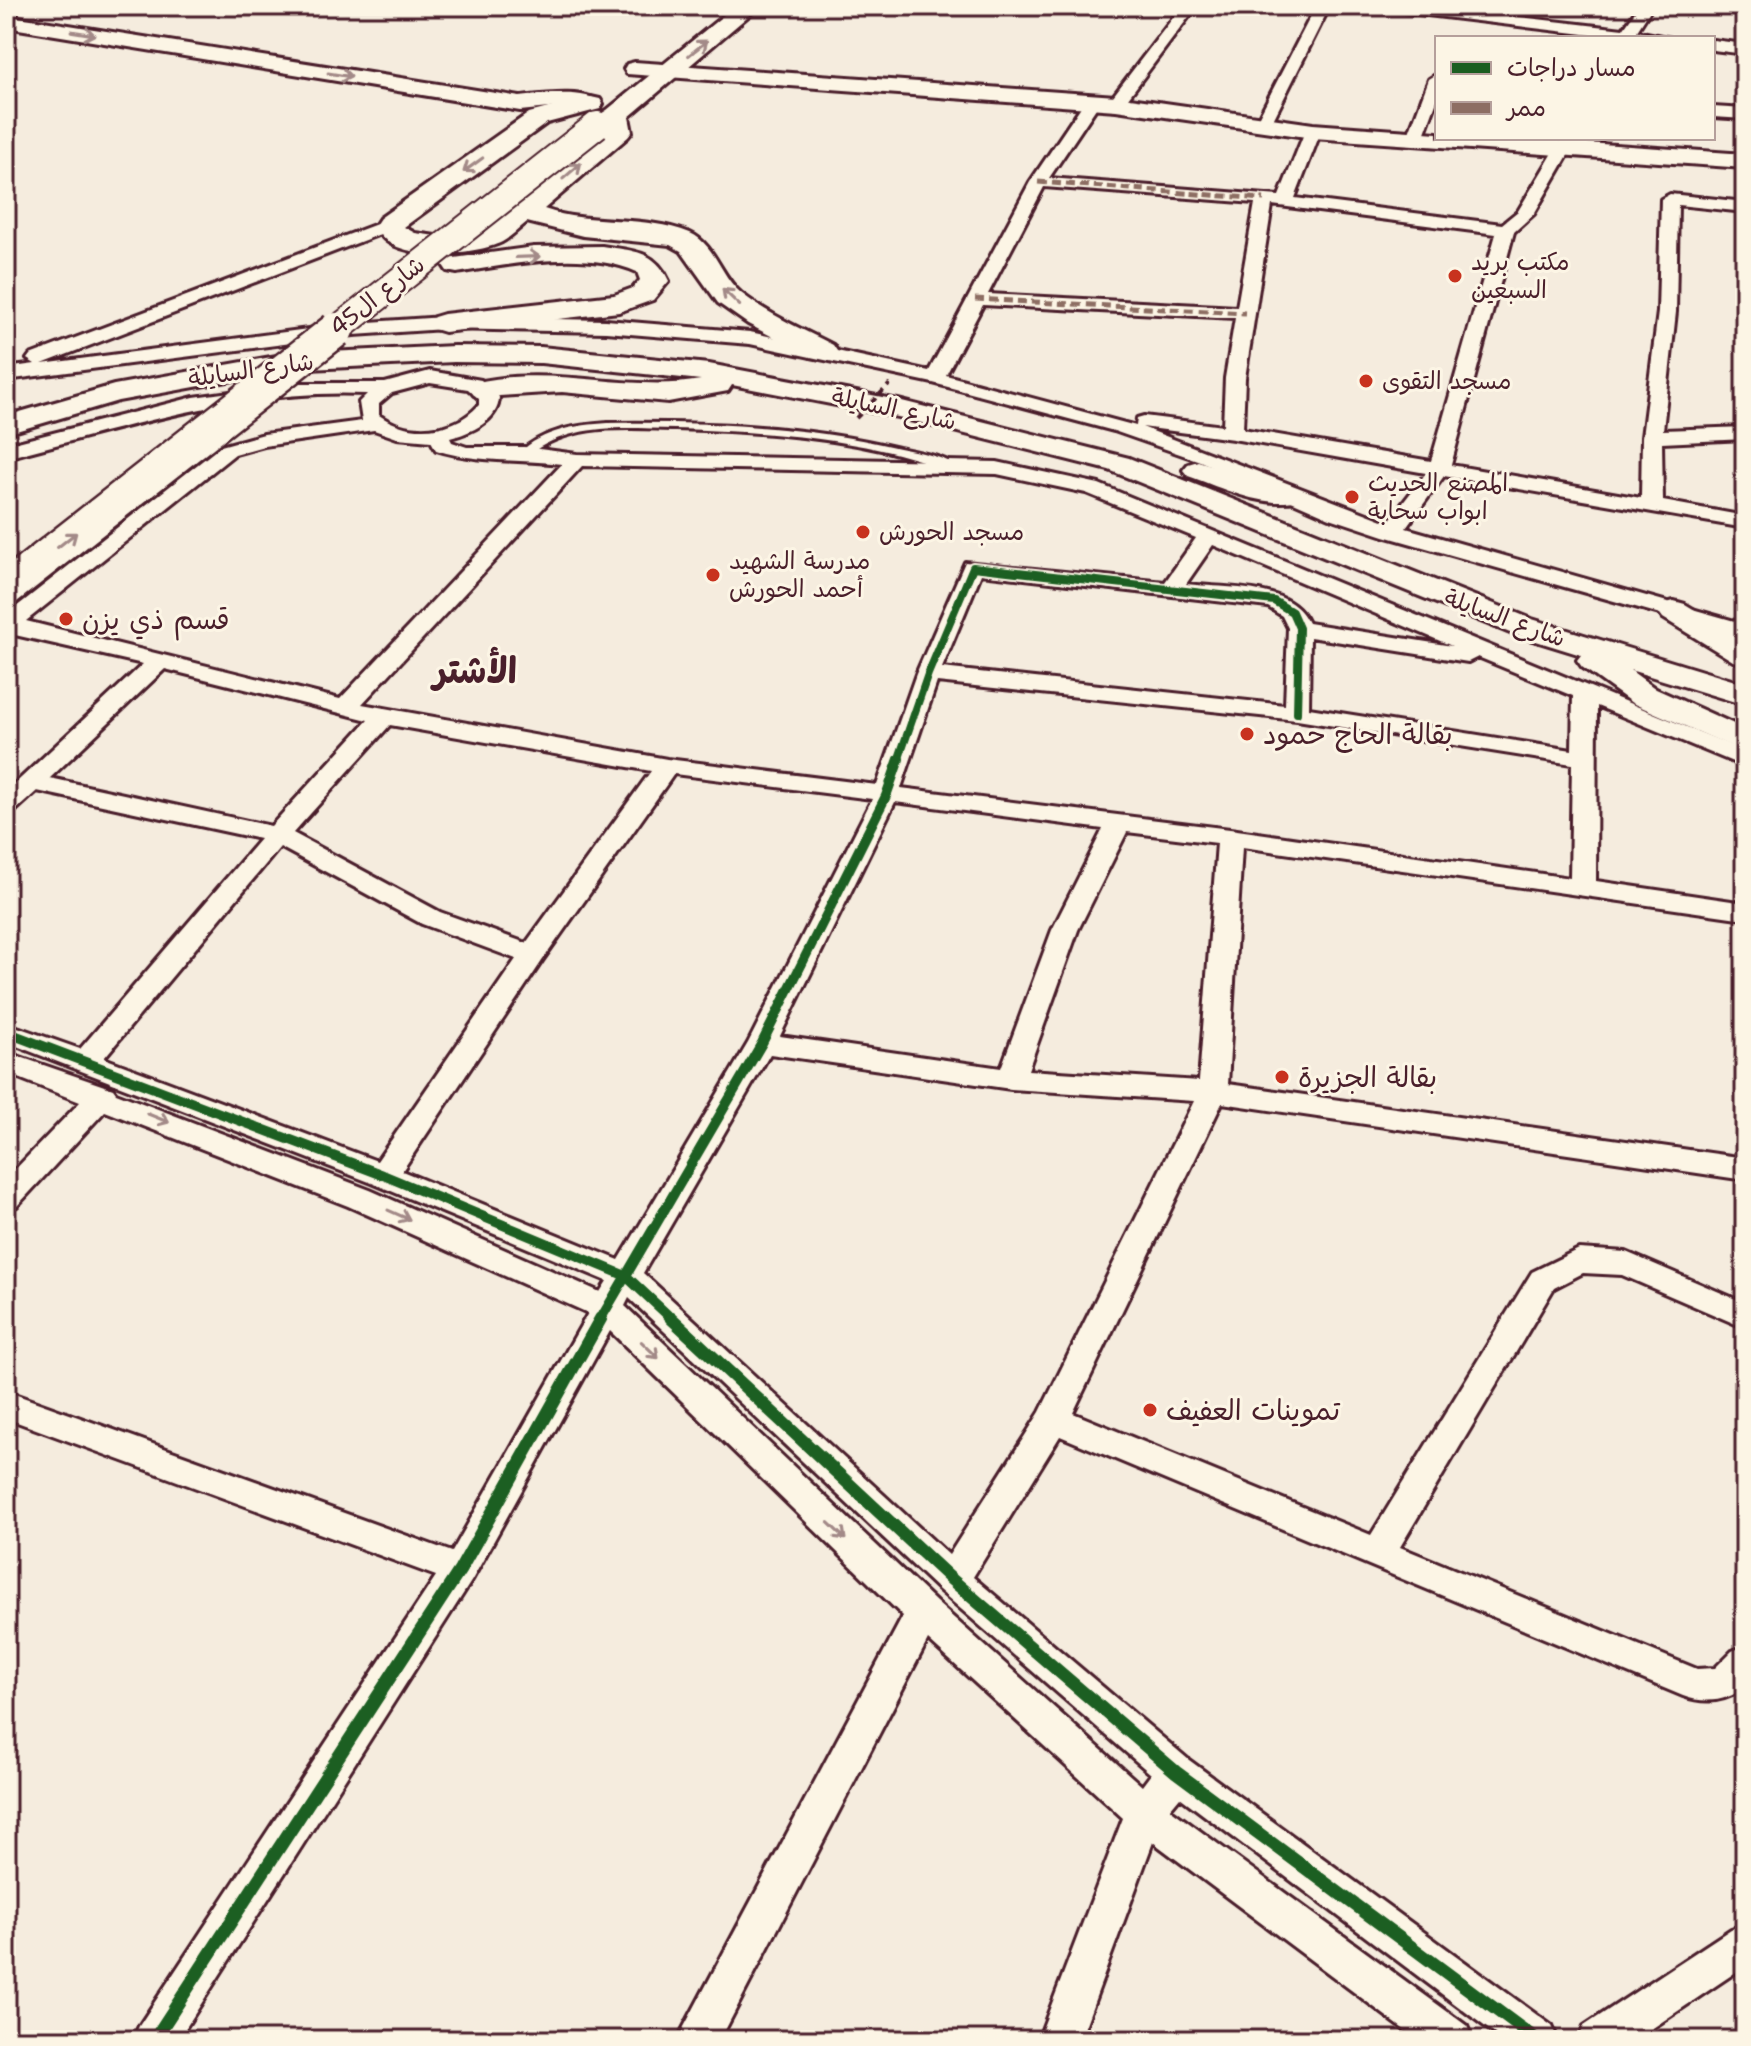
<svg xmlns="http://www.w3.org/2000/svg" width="1751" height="2046" font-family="'Shantell Sans','Playpen Sans Arabic',sans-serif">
<rect width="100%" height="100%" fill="#f5ecde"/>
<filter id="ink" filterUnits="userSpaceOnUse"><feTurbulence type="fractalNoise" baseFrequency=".0125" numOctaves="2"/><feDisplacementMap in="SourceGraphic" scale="16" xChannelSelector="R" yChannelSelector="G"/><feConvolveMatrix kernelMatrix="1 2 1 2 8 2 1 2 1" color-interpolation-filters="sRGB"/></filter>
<g filter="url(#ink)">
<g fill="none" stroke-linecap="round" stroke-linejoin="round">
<!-- lane casing -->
<g stroke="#4a1f2b" stroke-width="6">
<path id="lane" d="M608,423C705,422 804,425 899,448C918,452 942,456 957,466L952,469C928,463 905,455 881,450C813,435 744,431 675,429C621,428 573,422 528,455L519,453C543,430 576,425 608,423Z"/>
</g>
<!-- street casing -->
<g stroke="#4a1f2b" stroke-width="6">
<path id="street" d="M1182,6H1197L1122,106H1110V100Z
M1316,6H1330L1272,122L1258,125L1256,122Z
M1379,6H1424L1623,29L1639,6H1653L1637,31L1671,38H1617L1386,10Z
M1713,40L1745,44V54L1713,50Z
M1437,74V100L1423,138L1409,141L1407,138L1429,79Z
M1092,97L1100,102L1049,178L1279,196L1305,131L1313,126L1321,131L1295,198L1502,224L1518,211L1562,138H1578L1534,214L1514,232L1451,465L1641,498L1642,437L1658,312L1661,199L1670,194L1745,202V212L1678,205L1676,312L1663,430L1745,427V439L1662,443L1663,501L1745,516V528L1444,476L1406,528L1745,624V638L1384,536L1330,518L1200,461L1114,431L933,383L750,344L606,332L444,329L354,335L6,380V368L35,364L27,359L30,355L390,219L399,224L396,228L42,364L354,323L444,317L606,320L750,332L929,371L1030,182L1086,99ZM1044,187L1255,203L1237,307L988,294ZM1272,205L1496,234L1431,461L1243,429L1245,378ZM983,305L1235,318L1225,378L1223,426L1144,416L1137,418L1136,426L946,375ZM1142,427L1233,439L1426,473L1388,522Z
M1713,107L1745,109V119L1713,117Z
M430,371L481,380L499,397C499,421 470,433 450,438L452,442L467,447H524L577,454L997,462L1099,484L1745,751V767L1597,706L1596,881L1745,903V919L1242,847L1228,1084L1745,1158V1180L1222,1103L1073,1413L1371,1535L1532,1272L1579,1249L1626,1252L1745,1303V1328L1622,1275L1583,1273L1554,1288L1400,1547L1697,1669L1715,1668L1732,1651L1745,1646V1686C1729,1702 1704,1704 1683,1696L1060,1436L973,1577L1189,1760L1552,2026L1558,2040H1503L1180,1797L1170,1809L1467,2026L1473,2040H1418L1153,1842L1080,2040H1038L1123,1818L928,1640L720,2040H677L903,1616L610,1331L472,1580L178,2040H133L139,2026L436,1576L6,1418V1391L452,1552L588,1313L348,1206L105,1111L17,1206L6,1209V1179L80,1102L6,1073V1052L113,1089L116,1093L370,1190L600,1292L607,1281L372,1183L6,1042V1023L80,1049L260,839L37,791L15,811L6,814V792L143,664L6,633V615L221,446L264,434L362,421L359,402L367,394C241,388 126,428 6,458V445L194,397L293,383H385ZM430,383L468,389L479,399V405C454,433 409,437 379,415V404L392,393ZM374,430L397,438L431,441L436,450C477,463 519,459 562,464L340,699L26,621L235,454L264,446ZM582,466L997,474L1086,493L1196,538L1165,582L965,562L916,674L877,785L667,759L362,704ZM1213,545L1452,646L1308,623C1290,582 1224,589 1186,584ZM981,574L1268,607L1282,616L1288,628L1285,705L942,668ZM1310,637L1468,662L1478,657L1573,696L1572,750L1309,708ZM165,669L368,720L271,826L50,778ZM937,682L1297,720L1572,764L1570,878L1230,829L901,788ZM390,725L651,771L526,943L440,912L293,833ZM674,774L872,799L748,1043L619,1260L402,1171L542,961ZM895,802L1103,829L1052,930L1001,1068L780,1036ZM1127,832L1217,843L1199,1081L1028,1070L1078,930ZM280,847L422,924L516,959L377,1161L104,1058ZM770,1054L1011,1089L1194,1101L1040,1412L949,1555L643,1273ZM629,1298L939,1590L1151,1774L1142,1786L936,1602L625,1306Z
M1745,1924V1966L1635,2040H1578L1584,2026L1731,1929Z"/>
</g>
<!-- secondary casing -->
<g stroke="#4a1f2b" stroke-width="6">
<path id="secondary" d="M6,15L520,97C540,95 589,88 602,104L591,111L558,107L520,111L6,27Z
M635,62L1116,96L1313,124L1437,133V138H1515L1745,154V168L1313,138L1116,110L627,74L624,69L627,64Z
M454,346L541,347L709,364L898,400L1129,458L1532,619L1745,684V705L1630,670L1656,689L1745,729V752L1632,703L1582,667L1577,660L1581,655L1510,633L1109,470L898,417L732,385L728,391L668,402L562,392L484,397L474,395L470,389L474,383C550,364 627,393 701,380L541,363L454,362L288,370L118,401L6,434V416L114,385L288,354Z
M1198,461L1254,479L1298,488L1302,494L1298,500C1264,509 1220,487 1188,476L1183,470L1188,464Z
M1674,601L1685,604L1745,640V664L1733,661L1663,618L1658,611L1663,604Z"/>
</g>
<!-- primary casing -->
<g stroke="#4a1f2b" stroke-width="6">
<path id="primary" d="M735,6H760L629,117L632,132L628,137L544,209C591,226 644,214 690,233C715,244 721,277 741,293C769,315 802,329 833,345L837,351L833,357H811L748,324L718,303L681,251L670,245L583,236L527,222C519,228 511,237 502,242C473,256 383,264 376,224L380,218L529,113L591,97L600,99L603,104L600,109L547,123L404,227L415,233L443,237L484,229L605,131L588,130L584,125L607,110Z
M602,246C633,251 655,250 669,281L653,300L619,312L444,332L434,329L429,323L434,317L444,314L614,295L633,288L640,280L637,272C585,249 511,264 457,273L447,271L443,265L447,259L534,247Z"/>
</g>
<!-- lane -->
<use href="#lane" fill="#fcf5e5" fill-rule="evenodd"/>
<!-- street -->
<use href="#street" fill="#fcf5e5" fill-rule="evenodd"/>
<!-- secondary -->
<use href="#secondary" fill="#fcf5e5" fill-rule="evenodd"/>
<!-- primary -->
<use href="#primary" fill="#fcf5e5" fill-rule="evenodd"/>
<!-- primary-bridge-far1 casing -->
<g stroke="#4a1f2b" stroke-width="30" stroke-linecap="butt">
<path id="primary-bridge-far1" d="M334,332L597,125"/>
</g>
<!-- primary-bridge casing -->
<g stroke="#4a1f2b" stroke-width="39" stroke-linecap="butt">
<path id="primary-bridge" d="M6,589L336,330"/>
</g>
<!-- path-bridge -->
<path stroke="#4a1f2b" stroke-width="4" stroke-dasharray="6 5" stroke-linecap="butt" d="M856,418L890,384"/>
<!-- primary-bridge-far1 -->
<use href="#primary-bridge-far1" stroke="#fcf5e5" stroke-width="26"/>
<!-- primary-bridge -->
<use href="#primary-bridge" stroke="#fcf5e5" stroke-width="34"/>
<!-- quiet -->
<path stroke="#8d6e63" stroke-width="5" stroke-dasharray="9 5" stroke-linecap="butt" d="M1038,182L1264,199
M975,299L1245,313"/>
<!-- cycleway-far2 casing -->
<g stroke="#fcf5e5" stroke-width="12">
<path id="cycleway-far2" d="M898,761L928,674L973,567L1274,601L1292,612L1299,628L1297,713"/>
</g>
<!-- cycleway-far1 casing -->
<g stroke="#fcf5e5" stroke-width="15">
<path id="cycleway-far1" d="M6,1032L383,1175L626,1276L673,1320
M600,1320L762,1043L886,796L899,759"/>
</g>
<!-- cycleway casing -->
<g stroke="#fcf5e5" stroke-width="18">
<path id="cycleway" d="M671,1318L951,1579L1176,1772L1537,2040
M154,2040L460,1570L601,1318"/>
</g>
<!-- cycleway-far2 -->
<use href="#cycleway-far2" stroke="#1b5e20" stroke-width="8"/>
<!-- cycleway-far1 -->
<use href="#cycleway-far1" stroke="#1b5e20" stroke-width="10"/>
<!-- cycleway -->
<use href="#cycleway" stroke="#1b5e20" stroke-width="13"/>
</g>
<!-- one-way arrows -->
<defs><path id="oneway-shaft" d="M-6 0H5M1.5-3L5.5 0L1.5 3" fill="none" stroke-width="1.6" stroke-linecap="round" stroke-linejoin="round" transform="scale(2)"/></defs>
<g stroke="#a38a88">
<use href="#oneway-shaft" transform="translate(83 33) rotate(9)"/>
<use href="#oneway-shaft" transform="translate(698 48) rotate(-39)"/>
<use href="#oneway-shaft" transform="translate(340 75) rotate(9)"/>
<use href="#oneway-shaft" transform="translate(473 165) rotate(144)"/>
<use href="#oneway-shaft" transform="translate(572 171) rotate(-41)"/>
<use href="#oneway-shaft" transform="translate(528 257) rotate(-2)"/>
<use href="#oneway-shaft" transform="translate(731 297) rotate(-136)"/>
<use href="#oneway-shaft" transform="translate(67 540) rotate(-38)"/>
<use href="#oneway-shaft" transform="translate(158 1118) rotate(22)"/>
<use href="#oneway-shaft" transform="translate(399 1215) rotate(24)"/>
<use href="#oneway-shaft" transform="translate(650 1350) rotate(44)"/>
<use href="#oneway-shaft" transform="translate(837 1531) rotate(44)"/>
</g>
</g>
<!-- markers -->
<g fill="#c8321e" stroke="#fcf5e5" stroke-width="3">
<circle cx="1455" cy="276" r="8"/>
<circle cx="1366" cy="381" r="8"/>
<circle cx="1352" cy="497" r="8"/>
<circle cx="863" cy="532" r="8"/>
<circle cx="713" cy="575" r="8"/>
<circle cx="66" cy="619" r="8"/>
<circle cx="1247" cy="734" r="8"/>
<circle cx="1282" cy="1077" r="8"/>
<circle cx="1150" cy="1410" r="8"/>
</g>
<g text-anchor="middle" stroke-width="6" stroke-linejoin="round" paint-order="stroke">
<!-- far-poi labels -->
<g font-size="24" fill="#4a1f2b" stroke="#fcf5e5" text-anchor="start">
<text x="1471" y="270">مكتب بريد<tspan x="1471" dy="28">السبعين</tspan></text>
<text x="1382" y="389">مسجد التقوى</text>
<text x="1368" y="491">المصنع الحديث<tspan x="1368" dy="28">ابواب سحابة</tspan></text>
<text x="879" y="540">مسجد الحورش</text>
<text x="729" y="569">مدرسة الشهيد<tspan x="729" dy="28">أحمد الحورش</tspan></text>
</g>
<!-- far-street labels -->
<g font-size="24" fill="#4a1f2b" stroke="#fcf5e5">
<text transform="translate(377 296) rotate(-38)" y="8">شارع ال45</text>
<text transform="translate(251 370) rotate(-8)" y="8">شارع السايلة</text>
<text transform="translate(894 409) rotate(12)" y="8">شارع السايلة</text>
<text transform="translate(1505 618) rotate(20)" y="8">شارع السايلة</text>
</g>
<!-- poi labels -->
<g font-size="28" fill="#4a1f2b" stroke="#fcf5e5" text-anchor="start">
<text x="82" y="629">قسم ذي يزن</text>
<text x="1263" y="744">بقالة الحاج حمود</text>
<text x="1298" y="1087">بقالة الجزيرة</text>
<text x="1166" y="1420">تموينات العفيف</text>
</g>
<!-- district labels -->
<g font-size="36" font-weight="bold" fill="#4a1f2b" stroke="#fcf5e5">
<text x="475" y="683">الأشتر</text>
</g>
</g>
<!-- margin -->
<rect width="1751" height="2046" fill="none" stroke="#fcf5e5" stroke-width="32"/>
<rect x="16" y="16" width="1719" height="2014" fill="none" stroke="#4a1f2b" stroke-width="3" filter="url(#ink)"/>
<!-- legend -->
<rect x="1435" y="36" width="280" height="104" fill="#fcf5e5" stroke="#b59f9b" stroke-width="2"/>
<rect x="1451" y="62" width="40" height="12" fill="#1b5e20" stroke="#b59f9b" stroke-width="2"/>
<text x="1507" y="76" font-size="24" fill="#4a1f2b">مسار دراجات</text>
<rect x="1451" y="102" width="40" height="12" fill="#8d6e63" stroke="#b59f9b" stroke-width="2"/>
<text x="1507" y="116" font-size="24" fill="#4a1f2b">ممر</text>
</svg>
